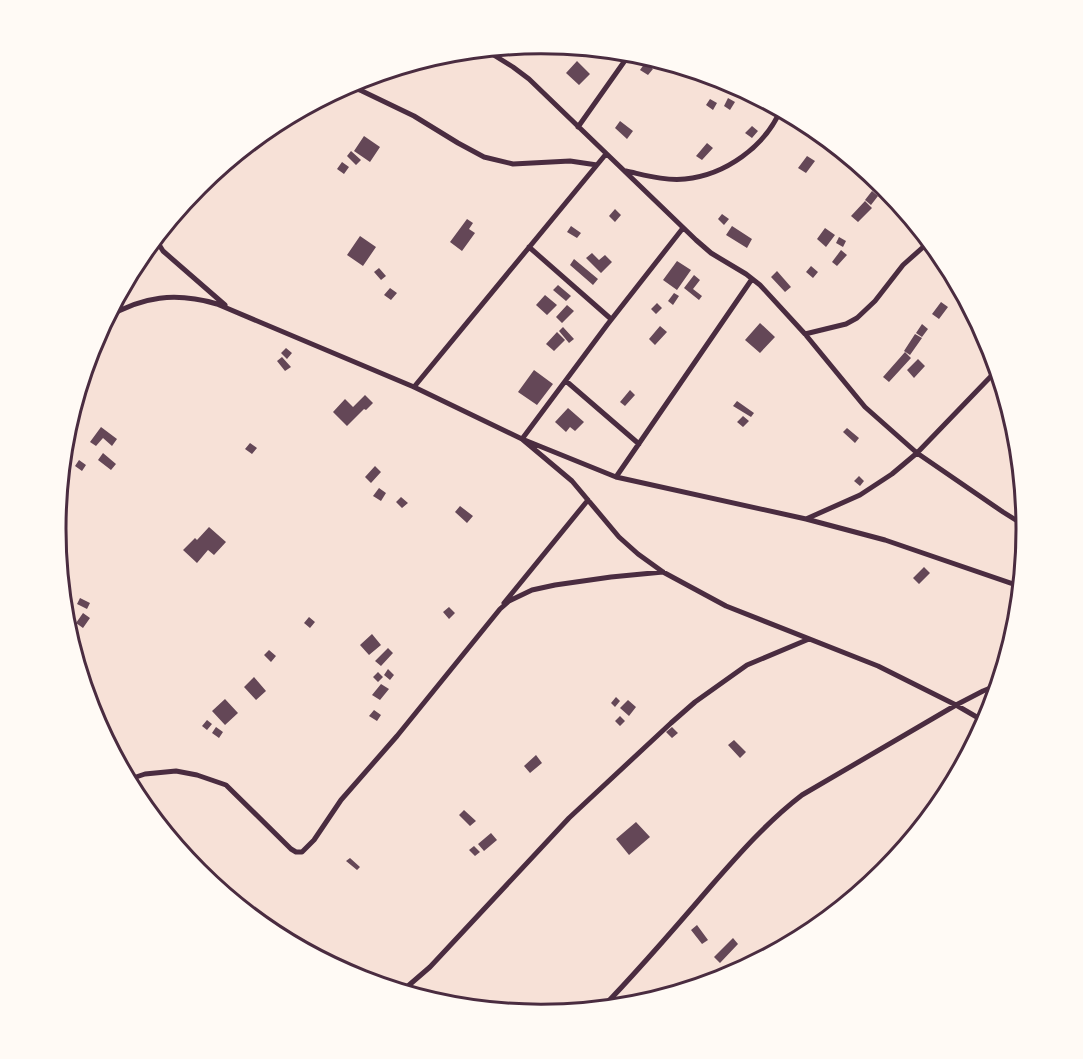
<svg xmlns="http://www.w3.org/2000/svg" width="1083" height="1059" font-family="Arial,sans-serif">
<rect width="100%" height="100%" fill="#f7e1d7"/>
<!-- building -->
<path fill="#644757" d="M577,61L590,74L579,85L566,73Z
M645,63L653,69L648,75L640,70Z
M728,98L735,102L730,110L724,106Z
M710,99L717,103L713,110L706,105Z
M620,121L633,131L627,139L615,128Z
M803,121L812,126L809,129L801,124Z
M752,126L758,131L752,138L745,133Z
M364,136L380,147L370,162L354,151Z
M707,143L713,148L702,160L696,156Z
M351,151L361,160L356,165L347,156Z
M807,156L815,161L806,173L798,168Z
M342,162L349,167L344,174L337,169Z
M857,163L862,167L858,172L853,168Z
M872,191L878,196L871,205L865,200Z
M865,201L872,208L858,222L851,216Z
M615,209L621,215L615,222L609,216Z
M722,214L729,219L724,225L718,219Z
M467,219L473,223L469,229L475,233L462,251L450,242Z
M571,226L581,233L577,238L567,232Z
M732,226L752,239L747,248L726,235Z
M825,228L835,235L826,247L817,239Z
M360,236L376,247L363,266L347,255Z
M839,237L846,241L843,247L836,243Z
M841,250L847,255L837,266L832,262Z
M592,253L599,260L605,255L612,262L601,273L586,258Z
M574,259L598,279L593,285L570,265Z
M677,261L691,270L677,290L663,280Z
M811,266L818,272L813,278L806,272Z
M379,268L386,276L381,280L374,272Z
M777,271L791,287L785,292L771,277Z
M694,275L700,280L693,289L702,296L699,300L684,288Z
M558,285L571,296L566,301L553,290Z
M390,288L397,293L391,300L384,295Z
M674,293L679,296L673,305L668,301Z
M545,295L557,305L547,315L536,305Z
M941,302L948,307L939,319L932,314Z
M657,303L662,308L656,314L651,309Z
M567,305L574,311L562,323L556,317Z
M760,323L775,337L760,353L745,340Z
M922,324L928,329L922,337L916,333Z
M660,326L667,332L655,345L649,339Z
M563,327L574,339L569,343L559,331Z
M557,332L565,340L554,351L546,344Z
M915,334L922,338L910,355L904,351Z
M286,348L292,353L287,359L281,353Z
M905,352L911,358L889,382L883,377Z
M282,357L291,367L285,371L277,361Z
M918,359L925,366L914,378L907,370Z
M534,370L553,384L537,405L518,392Z
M630,390L635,395L625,406L620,402Z
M365,395L373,403L366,410L364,409L347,426L333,412L345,399L353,407Z
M737,401L754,413L751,417L733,406Z
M568,408L584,422L575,431L570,427L566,432L555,422Z
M743,416L749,421L743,427L737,422Z
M101,427L117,439L112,446L103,438L96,446L90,442Z
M847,428L859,438L855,443L843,432Z
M250,443L257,448L252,454L245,449Z
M103,453L116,464L111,470L98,460Z
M79,460L86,465L82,471L75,466Z
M375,466L381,472L371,483L365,477Z
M61,474L68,479L62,487L60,486Z
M859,476L864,481L860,486L854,481Z
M379,488L386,493L381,501L373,496Z
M401,497L408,503L402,508L396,502Z
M460,506L473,516L467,523L455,512Z
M209,527L226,542L214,555L208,550L197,563L183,550L195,538L197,540Z
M924,567L930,573L919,584L913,578Z
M80,598L90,603L87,609L77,604Z
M449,607L455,613L449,619L443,612Z
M83,613L90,618L83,628L76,623Z
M309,617L315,622L310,628L304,623Z
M372,634L381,645L369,655L360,645Z
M388,648L393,653L381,666L375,661Z
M269,650L276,656L271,662L264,655Z
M388,669L394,675L390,680L384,675Z
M378,672L383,677L378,682L373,677Z
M254,677L266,691L256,700L244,687Z
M381,684L389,689L380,700L372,695Z
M616,697L620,701L615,707L611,703Z
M225,699L238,713L225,725L212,711Z
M628,700L636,707L629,716L620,708Z
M374,710L381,715L377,721L369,716Z
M620,716L625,721L620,726L615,721Z
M207,720L212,724L207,730L202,726Z
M216,727L223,732L219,738L212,733Z
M672,727L678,733L672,738L666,732Z
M734,740L746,752L740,758L728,745Z
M536,755L542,763L530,773L524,766Z
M464,810L476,821L470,826L459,815Z
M636,822L650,837L629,855L616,839Z
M491,833L497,840L484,851L478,844Z
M474,846L480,852L475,856L469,850Z
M350,858L360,867L357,870L346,861Z
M697,925L708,940L702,944L691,930Z
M279,930L286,936L282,939L274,935Z
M733,938L738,944L720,963L714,957Z"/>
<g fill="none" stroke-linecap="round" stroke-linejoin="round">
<!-- minor -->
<path stroke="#4a2c40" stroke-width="5" d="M484,49L513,67L529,79L696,240L711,253L746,274L760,285L805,334L865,407L917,453L1003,512L1027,527
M347,85L362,91L414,116L458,143L484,157L513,164L570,161L597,165
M578,127L631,52
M626,171C645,175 665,181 685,179C725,175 765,147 781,109
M683,228L607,325L522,439L572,481L619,537L638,554L663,572L726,606L878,666L956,705L987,723
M155,238L163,251L225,305
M529,247L611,319
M106,318C142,296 176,292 217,304L414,387L522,439L616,477L806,519L885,540L1022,587
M805,334L846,324L857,318L875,301L903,265L930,241
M566,381L639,444
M414,387L606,154
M616,477L752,279
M806,519L860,495L892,474L917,453L998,369
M504,603L588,500
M127,780L145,774L176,771L197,775L226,785L291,849L296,852H302L314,840L341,800L397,736L500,609L509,601L532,590L555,585L611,577L663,572
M401,992L430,967L569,818L671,723L695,702L747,665L809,639
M600,1010C639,970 675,928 711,886C739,854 768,821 802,795L956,705L983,691L1000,684"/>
</g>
<!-- crop -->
<path d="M0 0H1083V1059H0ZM66 529a475 475 0 1 1 950 0a475 475 0 1 1-950 0Z" fill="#fffaf5" fill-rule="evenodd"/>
<path fill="none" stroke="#4a2c40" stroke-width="3" d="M66 529a475 475 0 1 1 950 0a475 475 0 1 1-950 0Z"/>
</svg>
